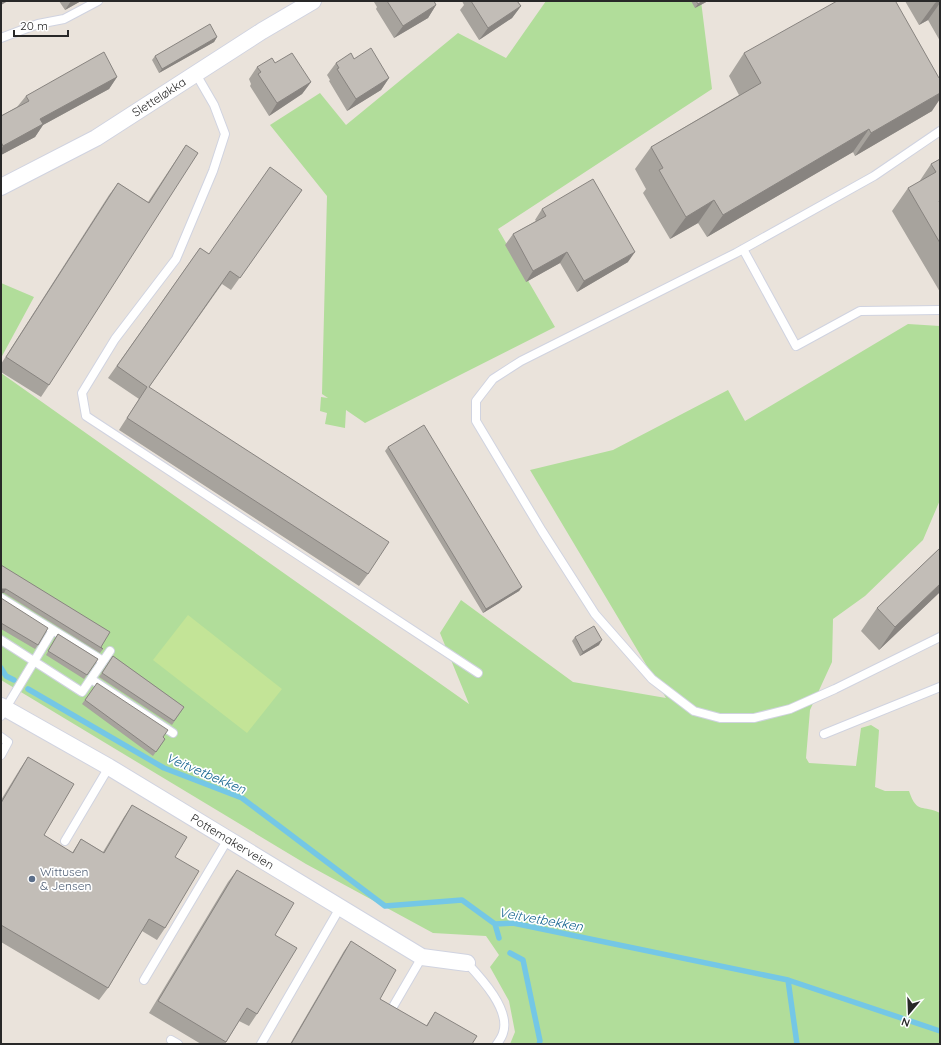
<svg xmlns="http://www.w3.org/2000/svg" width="941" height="1045" font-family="Quicksand,sans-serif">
<rect width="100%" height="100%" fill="#eae3db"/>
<!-- green -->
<path fill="#b1dd9a" d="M546,1H701L712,89L498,229L555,327L365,423L346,410L345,428L325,424L327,413L320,411L321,397L328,398L322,394L327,196L270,125L320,93L346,125L458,33L506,58Z
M1,283L34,297L1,358Z
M908,324L940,326V500L923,540L865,596L833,619L832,662L810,710L806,758L809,763L856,766L861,728L871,725L879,730L875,787L885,791H909C917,815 923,804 940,813V1044H510L515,1032L509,1001L490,967L499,955L486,936L433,933L306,864L1,680V373L469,704L440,633L461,600L573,682L666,698L530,470L613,450L728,390L745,421Z"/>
<!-- pitch -->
<path fill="#c3e497" d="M188,615L282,689L247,733L153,660Z"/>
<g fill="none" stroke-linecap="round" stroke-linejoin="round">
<!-- stream -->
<path stroke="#74c7e6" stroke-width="5.5" d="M1,668L6,676L14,680
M28,689L164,768L242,798L385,906L462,900L495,924L513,923L788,980L940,1031
M495,924L499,938
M510,953L523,960L540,1041L539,1044
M788,980L797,1044"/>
<!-- service casing -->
<g stroke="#d0d3e0" stroke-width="10">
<path id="service" d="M1,38L38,24L64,19L98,1
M196,74L214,105L225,134L213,171L176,259L115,339L82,393L86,416L478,673
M940,131L874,176L736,253L521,361L493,379L476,401V421L542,531L595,614L652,679L694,711L720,718H754L790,709L835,689L940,637
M743,249L796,346L860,311L940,310
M1,598L103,661
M1,640L82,692L110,651
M91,679L173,733
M1,716L53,630
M824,734L940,687
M1,737L8,742L1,755
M65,841L109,767
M467,963C481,978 511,1010 503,1033C502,1037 499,1041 497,1044
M144,980L228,839
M394,1005L422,957
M171,1040L178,1044
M261,1044L341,906"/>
</g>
<!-- minor casing -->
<g stroke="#d0d3e0" stroke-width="18">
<g id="minor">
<path id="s1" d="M1,187L96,138L262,31L313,1"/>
<path id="s2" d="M1,706L109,767L422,957L467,963"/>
</g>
</g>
<!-- service -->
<use href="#service" stroke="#fff" stroke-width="8"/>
<!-- minor -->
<use href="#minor" stroke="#fff" stroke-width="16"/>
</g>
<!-- wall -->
<path fill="#a7a39d" d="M59,1H81L65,10Z
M375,1H434L436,5L428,18L394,38L376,9L377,7L374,2Z
M462,1H517L521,6L512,18L479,40L460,10L464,5Z
M691,1H708L695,8Z
M905,1H940V41L928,20L919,25Z
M897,4L932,111L855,156L853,152L707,237L698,223L670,239L643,193L646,189L635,169L651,147L739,95L729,76L744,53Z
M217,37L214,42L159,73L152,60L155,56Z
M354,59L389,78L381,90L347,111L329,81L330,80L327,75L336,63Z
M275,63L311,82L302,94L269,116L250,86L251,84L249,79L257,67Z
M117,77L109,89L43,125L35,137L1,155V116L17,107L26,96Z
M186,145L49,385L41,397L1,372V364L109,195L118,183L148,202Z
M940,159V292L892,211L908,188L919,182L931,164Z
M302,190L231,290L222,284L149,387L368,574L359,586L119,430L139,399L108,378L200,248L209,254Z
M542,209L628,262L577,292L560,263L526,282L505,245L513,234L536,221L535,220Z
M388,447L522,587L519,591L483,613L385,451Z
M940,548V592L879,650L861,631L877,608Z
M1,565L103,649L100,653L4,593H1Z
M1,598L38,645L35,649L1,629Z
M58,634L98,659L84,679L46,655Z
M575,637L599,645L580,656L572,641Z
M113,656L184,707L172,725L99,677Z
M97,683L165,739L153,756L82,704Z
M28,757L44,835L72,853L81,839L103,852L124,817L132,805L175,857L165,928L157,940L142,931L108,988L99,1000L1,942V800L20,769Z
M237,870L275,935L257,1014L249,1026L239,1021L225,1044H201L149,1013L228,882Z
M351,941L380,999L426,1026L435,1012L472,1044H290L344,951Z"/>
<!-- shaded-wall -->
<path fill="#888480" d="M1,1H8L1,5Z
M71,1H81L65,10Z
M703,1H708L695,8L698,4Z
M938,1H940V3L928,20L919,25L935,3Z
M436,5L428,18L394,38L403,26Z
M521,6L512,18L479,40L488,28Z
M217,37L214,42L159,73L162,69Z
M117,77L109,89L43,125L35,137L1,155V150L3,146L40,119Z
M389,78L381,90L347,111L356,99Z
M311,82L302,94L269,116L277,103Z
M940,93V99L932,111L855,156L871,133Z
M869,129L853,152L707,237L723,215Z
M714,200L698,223L670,239L686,217Z
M567,252L560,263L526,282L533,271Z
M635,252L628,262L577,292L584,281Z
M940,584V592L879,650L895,627Z
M522,587L519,591L483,613L486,609Z
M1,589H6L4,593H1Z
M602,640L599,645L580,656L583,652Z"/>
<!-- building -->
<path fill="#c2bdb7" stroke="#888480" d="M387,1H434L436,5L403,26Z
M471,1H517L521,6L488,28Z
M696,1H703L698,4Z
M837,1H897L896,2L939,78L940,77V93L871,133L869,129L723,215L714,200L686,217L659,170L663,168L651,147L761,83L744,53Z
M210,24L217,37L162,69L155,56Z
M371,48L389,78L356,99L337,69L339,68L336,63L351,53L354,59Z
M104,52L117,77L40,119L43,124L3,146L1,142V116L29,101L26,96Z
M292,53L311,82L277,103L258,74L261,72L257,67L272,58L275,63Z
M186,145L198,153L49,385L6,357L118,183L149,203Z
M940,159V200L939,201L940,203V243L908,188L936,172L931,164Z
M270,167L302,190L240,278L230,271L149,387L389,542L368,574L127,418L147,387L117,366L200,248L209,254Z
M593,179L635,252L584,281L567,252L533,271L513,234L546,216L542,209Z
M424,425L522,587L486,609L388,447Z
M940,548V584L895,627L877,608Z
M1,565L110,632L101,647L103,649L6,589H1Z
M1,598L48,628L38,645L1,623Z
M594,626L602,640L583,652L575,637Z
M58,634L98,659L87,675L48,651Z
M113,656L184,707L174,721L102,673Z
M97,683L168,730L163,737L165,739L156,752L85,700Z
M28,757L74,784L44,835L73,853L81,839L104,853L132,805L187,837L175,857L199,871L165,928L149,919L108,988L1,925V803Z
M237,870L294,903L275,935L297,948L257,1014L247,1008L226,1042L158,1001Z
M351,941L396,970L380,999L427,1026L435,1012L477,1036L472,1044H291Z"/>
<!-- markers -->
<circle fill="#5c6f8a" stroke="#fff" stroke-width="1.5" cx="32" cy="879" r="4"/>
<g text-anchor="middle" stroke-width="3.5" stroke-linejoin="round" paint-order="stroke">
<!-- street labels -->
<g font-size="12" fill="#282828" stroke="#fff">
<text dy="4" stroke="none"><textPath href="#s1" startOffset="182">Sletteløkka</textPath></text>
<text dy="4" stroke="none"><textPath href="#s2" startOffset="268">Pottemakerveien</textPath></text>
</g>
<!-- service labels -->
<g font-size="12" fill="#4e5e75" stroke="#fff" text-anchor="start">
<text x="40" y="876">Wittusen<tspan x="40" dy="14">&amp; Jensen</tspan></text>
</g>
<!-- water labels -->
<g font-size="13" font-style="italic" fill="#16658f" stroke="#fff">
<text transform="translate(206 773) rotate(23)" y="5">Veitvetbekken</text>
<text transform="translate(541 919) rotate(10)" y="5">Veitvetbekken</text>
</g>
</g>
<!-- border -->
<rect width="941" height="1045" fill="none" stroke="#282828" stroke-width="4"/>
<!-- north arrow -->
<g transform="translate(909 1013) rotate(199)" stroke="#ffffff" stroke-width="3" paint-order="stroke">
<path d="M0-3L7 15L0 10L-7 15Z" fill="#282828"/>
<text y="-6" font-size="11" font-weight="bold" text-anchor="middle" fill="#282828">N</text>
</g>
<!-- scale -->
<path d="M14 30v6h54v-6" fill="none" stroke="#282828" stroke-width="2"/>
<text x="20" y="30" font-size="12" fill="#282828" stroke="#ffffff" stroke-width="3" paint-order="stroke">20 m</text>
</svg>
